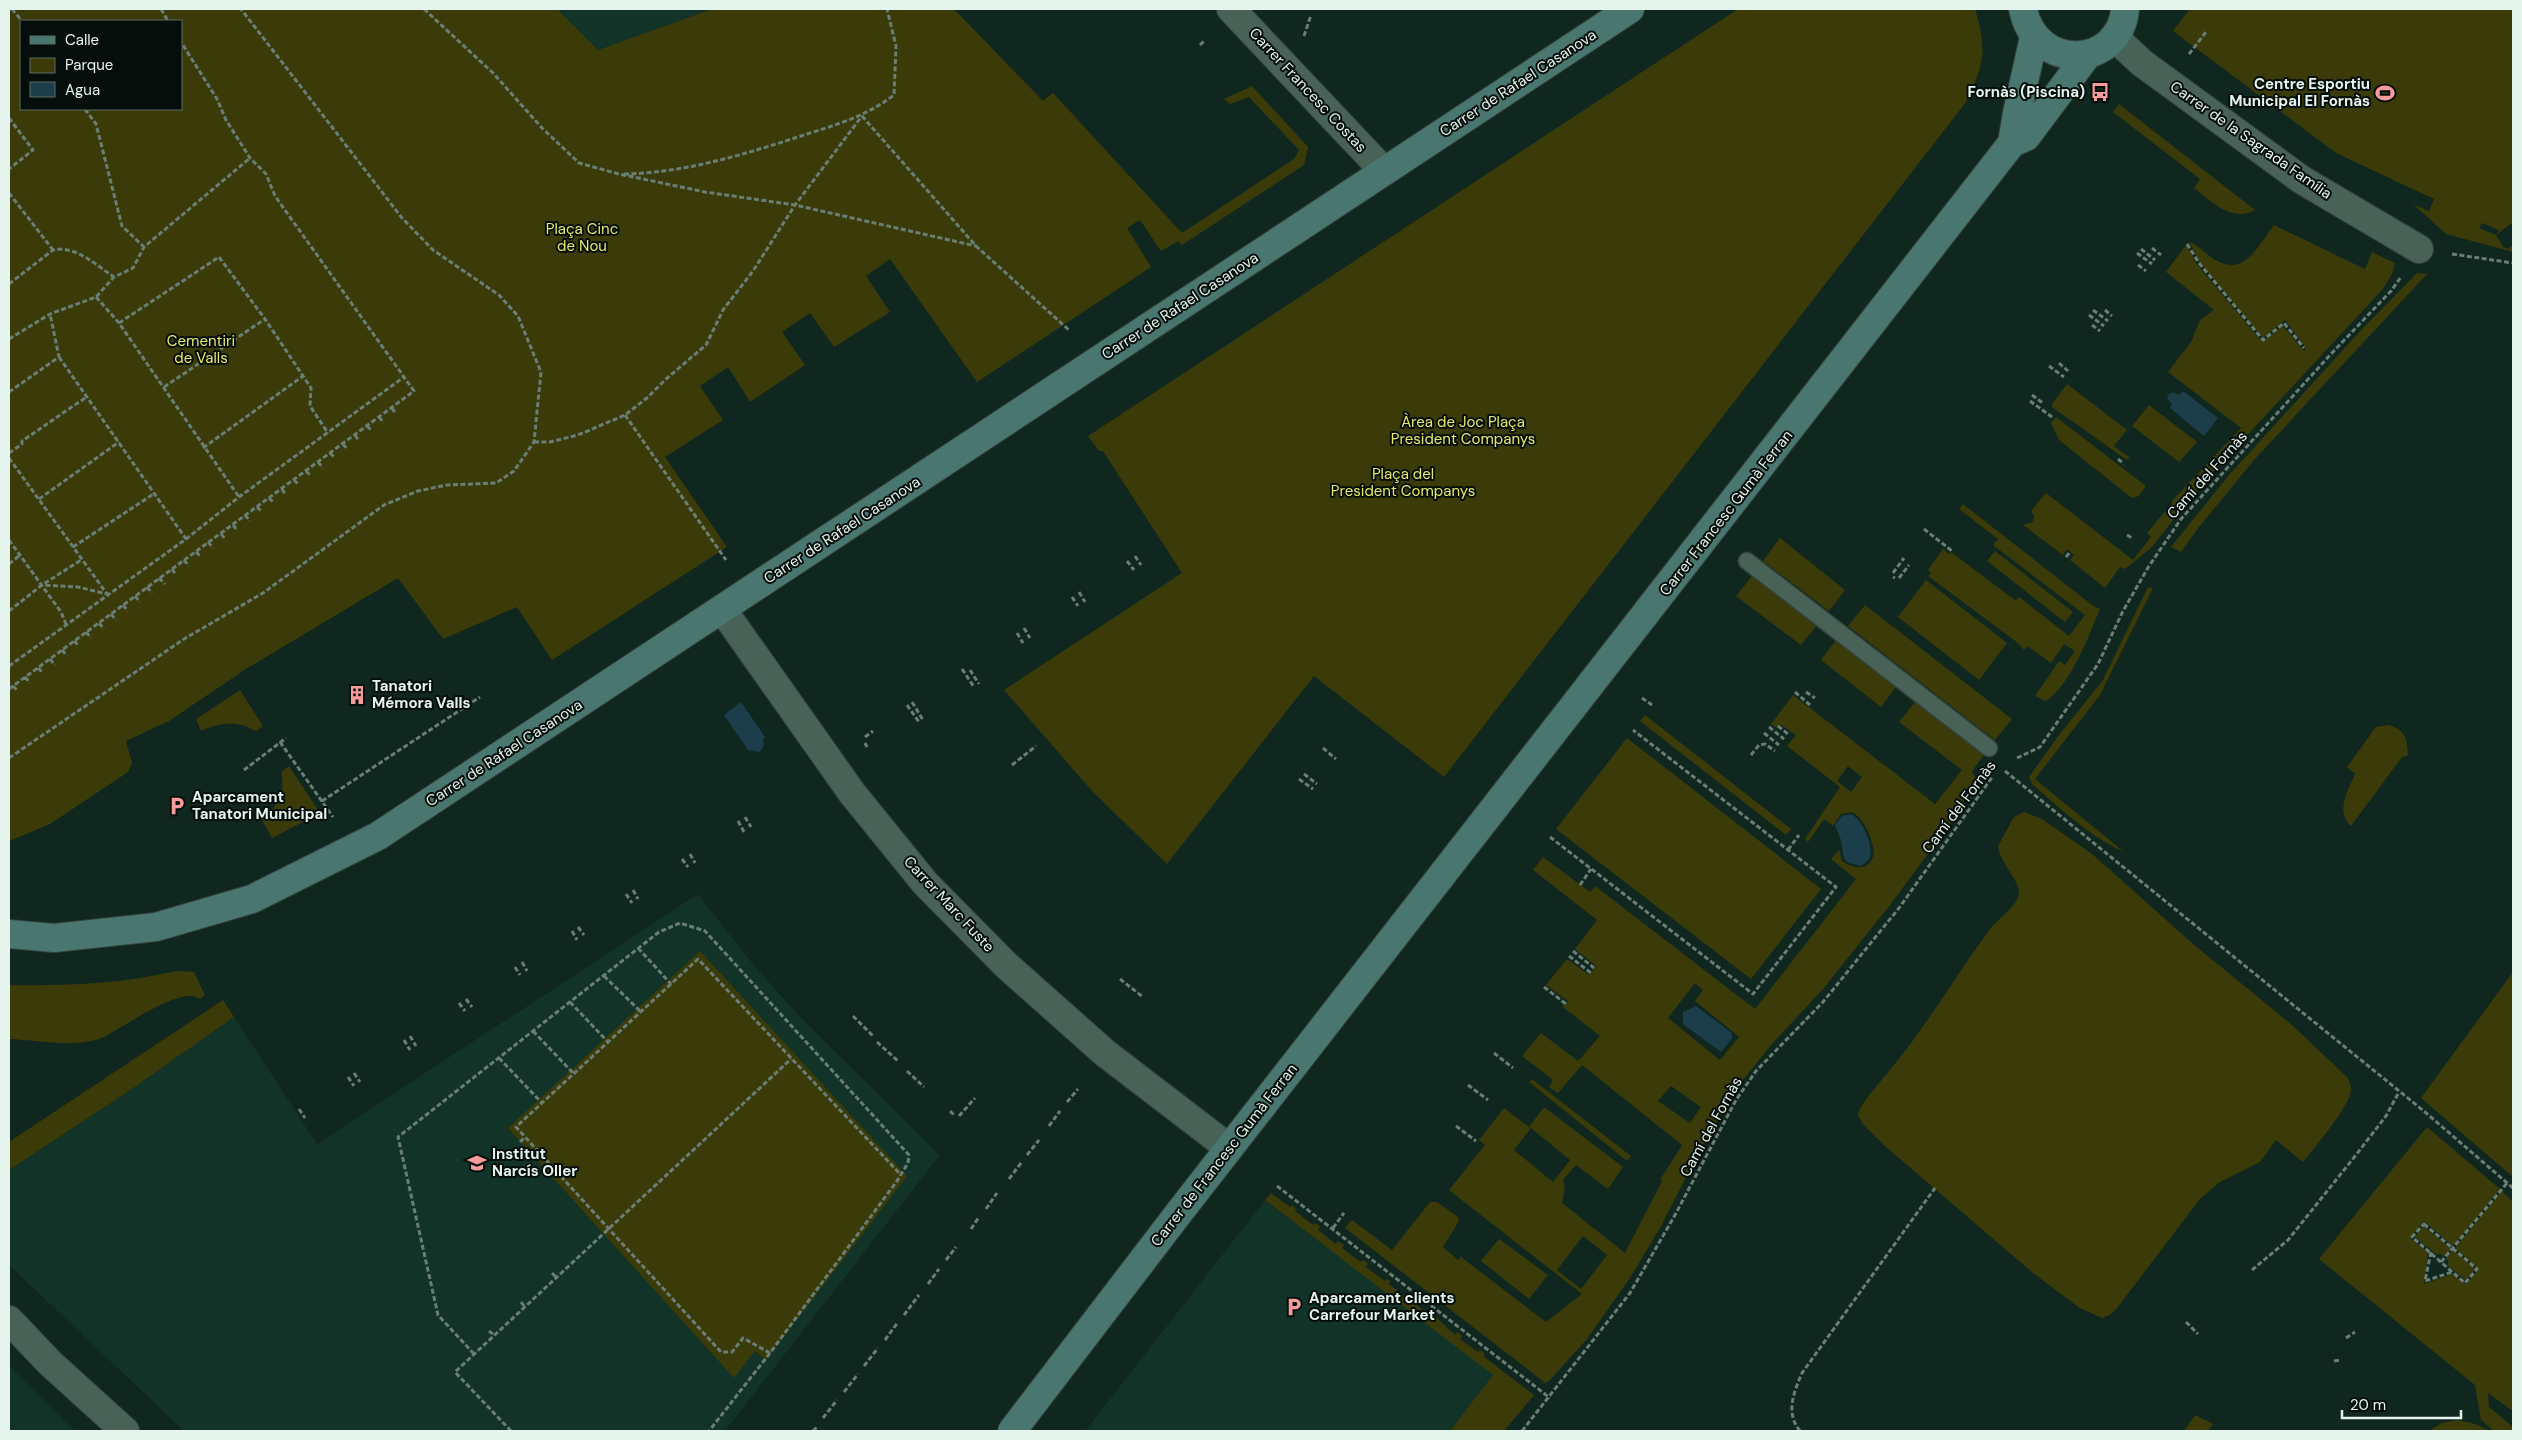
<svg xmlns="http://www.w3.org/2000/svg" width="2522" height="1440" font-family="'DM Sans',sans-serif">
<rect width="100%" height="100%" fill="#0f271e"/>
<!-- built -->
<path fill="#123328" d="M557,9H712L598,50Z
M698,894L752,963L802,1019L940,1155L725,1431H184L9,1265V1170L129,1091L234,1017L317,1144Z
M1265,1200L1494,1375L1450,1431H1085Z
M9,1366L39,1396L76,1431H9Z"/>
<!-- green -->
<path fill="#3b3b0a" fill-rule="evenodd" d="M9,9H557L598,50L712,9H954L1043,101L1053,93L1182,233L1294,159L1299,150L1249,97L1230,104L1224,99L1252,86L1308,147L1304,165L1182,245L1178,241L1161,251L1140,220L1127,228L1151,267L977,382L890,259L866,276L890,312L834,347L810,313L782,332L805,365L750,402L728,367L700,386L723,420L665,457L727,547L552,660L517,607L443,639L398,578L246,669L169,721L126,741L132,763L128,772L50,824L9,841ZM21,21H181V109H21Z
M1738,9H1975C1987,50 1985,63 1966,102L1444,777L1314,676L1167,864L1093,792L1004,690L1182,573L1103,451H1099L1088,436Z
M2190,9H2513V222L2496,235L2499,230L2482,223L2479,228L2496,235L2503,247L2508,249L2513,245V252L2446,234L2413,204L2429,211L2434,199L2336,153L2173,31Z
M2119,104L2255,210C2232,223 2211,201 2194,188L2200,179L2113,112Z
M2274,225L2365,269L2372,252L2395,263L2392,274L2383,289L2200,486L2151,548L2125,569L2120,567L2105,588L2070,560L2074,555L2067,549L2063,555L2023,525L2033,522L2034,516L2031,511L2046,493L2133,560L2151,537L2147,533L2173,502L2172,501L2241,428L2168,372L2191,342L2200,320L2214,310L2166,272L2186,245L2196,263L2262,342L2283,326L2304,351L2306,348L2285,320L2263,338L2200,263L2189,242C2195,243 2204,252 2211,257C2242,280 2257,248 2274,225Z
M2417,273L2427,274L2254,460L2199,527L2181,552L2171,547L2229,475L2362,329Z
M2067,384L2127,430L2114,446L2130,458L2127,460L2052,407V404Z
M2149,405L2197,442L2179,462L2132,426Z
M2056,417L2146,486L2139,496L2132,498L2059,440L2051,423Z
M1963,504L2092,605L2100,609C2089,635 2071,685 2046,701L2035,696L2059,661L2065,665L2075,651L2064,644L2051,663L2028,646L2024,650L2018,643L1928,576L1931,573L1928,570L1943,549L1949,554L1951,552L2016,601L2019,597L2069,636L2085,615L1993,545L1998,539L1959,509Z
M1780,538L1845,590L1829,611L1763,561Z
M1995,551L2073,612L2065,622L1987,561Z
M1752,576L1817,625L1801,645L1736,596Z
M1926,580L2007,643L1979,680L1898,617Z
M2148,587L2153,588L2100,695L2035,779L2123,851C2094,840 2056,805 2032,784L2029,777L2059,735L2103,680Z
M1865,605L2012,719L1995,740L1848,626Z
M1836,640L1896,687L1881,707L1821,660Z
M240,690L263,726L256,731C237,720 221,722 201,731L196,719Z
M1793,695L1935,804L1962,770L1899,722L1915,702L1984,755L1972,771L1976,779L1956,816L1890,905L1823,989L1772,1044L1739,1085L1700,1150L1660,1228L1630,1278L1587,1339L1549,1381L1542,1384L1544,1382L1345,1228L1352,1220L1392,1250L1430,1202H1437L1458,1217L1459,1221L1443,1247L1458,1260L1461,1257L1546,1322L1582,1294L1449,1190L1485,1145L1479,1140L1504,1108L1529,1127L1544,1107L1623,1167L1608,1189L1576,1165L1563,1180L1565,1189L1562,1203L1625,1253L1662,1181L1660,1180L1682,1145L1582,1065L1558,1093L1549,1087L1553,1080L1522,1056L1541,1033L1578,1061L1600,1036L1563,1007L1568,1001L1546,985L1567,959L1589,975L1596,966L1575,949L1597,920L1533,870L1543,857L1590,892L1595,886L1755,1009L1856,879L1831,859L1839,850L1842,861C1854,870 1871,871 1874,853C1873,840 1864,818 1852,812L1841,814L1833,826L1824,819L1808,842L1805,839L1840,787L1787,746L1796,735L1780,724L1777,728L1771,724ZM1848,766L1862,777L1851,792L1837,781ZM1695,983L1703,990L1695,1001L1739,1037L1720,1060L1668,1018ZM1671,1086L1701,1107L1690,1123L1658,1101ZM1531,1128L1570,1160L1553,1182L1514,1150ZM1583,1236L1607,1255L1581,1289L1557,1270Z
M1645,715L1791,829L1786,835L1640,721Z
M2388,725C2405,729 2408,740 2408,756L2402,757L2351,826C2335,812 2348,790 2355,774L2347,767L2376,727Z
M1627,738L1821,889L1751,979L1556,829Z
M289,766L320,813L272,838L261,818C278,808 286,792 281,772Z
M2024,812L2042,819L2092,854L2192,943L2292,1025L2348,1078C2349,1082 2351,1085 2351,1089C2351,1105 2314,1148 2303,1162L2276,1140L2260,1162L2220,1182L2200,1199L2117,1308L2110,1315L2102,1318L2080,1308L2033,1273L1886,1147L1862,1123L1858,1115C1859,1104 1885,1077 1893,1066C1928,1024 1955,976 1988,932C1996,920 2016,908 2019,894C2021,882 2000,863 1998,846L2014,817Z
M700,951L907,1176L766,1360L755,1351L734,1378L508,1128Z
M176,971L194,972L205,995L200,999C183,984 122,1028 104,1037C77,1049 38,1040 9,1039V985C65,986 121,984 176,971Z
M2513,972V1177L2421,1098Z
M223,1000L234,1017L129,1091L9,1170V1142Z
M1532,1079L1631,1156L1627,1161L1529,1082Z
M2427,1127L2500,1189L2453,1246L2424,1221L2410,1238L2428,1253L2424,1284L2452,1274L2466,1284L2479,1269L2455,1248L2502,1191L2513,1202V1411L2488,1393L2489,1407L2513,1427V1431H2494L2481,1420L2475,1385L2319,1259Z
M1271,1193L1290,1207L1292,1205L1296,1209L1295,1211L1313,1225L1315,1223L1320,1227L1318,1230L1336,1244L1338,1241L1344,1245L1342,1248L1361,1262L1363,1260L1368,1264L1366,1267L1385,1281L1387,1279L1390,1281L1389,1284L1408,1299L1410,1297L1415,1300L1413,1302L1431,1317L1434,1315L1455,1335L1457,1332L1462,1336L1460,1339L1478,1352L1480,1350L1485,1354L1483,1356L1534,1395L1504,1431H1450L1493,1375L1265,1200Z
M2424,1226L2451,1249L2444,1257L2439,1253L2437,1255L2415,1237Z
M1499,1239L1548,1275L1529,1299L1481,1261Z
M2453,1250L2475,1269L2466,1280L2447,1265L2449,1262L2446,1259Z
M2195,1415L2213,1424L2208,1431H2184Z
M2458,1420L2475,1424L2491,1431H2429L2442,1423Z"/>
<!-- water -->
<path fill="#1c3e4b" d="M2183,391L2218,418L2204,436L2170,408L2172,404L2167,398L2169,394L2173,392L2179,395Z
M741,702L765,737L763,739L764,745L760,752L748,750L724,715Z
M1851,814C1863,820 1875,847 1869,860L1861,866L1849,863L1844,859L1841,840L1835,825L1842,816Z
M1696,1006L1732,1033V1038L1721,1052L1683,1024V1012Z"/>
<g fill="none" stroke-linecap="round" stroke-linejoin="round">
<!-- lane casing -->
<g stroke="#33423b" stroke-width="19">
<path id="lane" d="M1747,561L1989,748"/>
</g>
<!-- street casing -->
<g stroke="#33423b" stroke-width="30">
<path id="street" d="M1231,9L1384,171
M2114,37L2142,63L2302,180L2419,249
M722,609L852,793L925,883L1006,965L1105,1053L1229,1148
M9,1320L50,1363L125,1431"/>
</g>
<!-- secondary casing -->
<g stroke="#33423b" stroke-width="30">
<path id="secondary" d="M2023,9C2036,73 2120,68 2125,9
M2012,143L2017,113L2034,37
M9,934L54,938L156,927L252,899L378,836L1630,9
M1012,1431L1178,1214L2012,143L2026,137L2088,54"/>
</g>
<!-- path -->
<path stroke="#6a7e76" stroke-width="3" stroke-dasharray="5 2.5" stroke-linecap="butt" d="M12,9L22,21
M161,9L168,21
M424,9L493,73L542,128L579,163L619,174L705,192L795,205L976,246
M1304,36L1311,15
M1200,45L1204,41
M2189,54L2206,32
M85,109L96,124L122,226L144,247
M862,116L976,246L1070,331
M9,118L33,150L9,169
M624,174C686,173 749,153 807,134C839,124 868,115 894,95L896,46L887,9
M9,193L53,250
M2187,244L2199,263L2263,340L2284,323L2304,348
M2152,248L2161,255
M2141,249L2155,260
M2137,253L2152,264
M2452,254L2513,263
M2138,265L2146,271
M9,284L53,250C76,245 97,266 114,277
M96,297L119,323L239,497
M2093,310L2108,321
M2105,310L2112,316
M2089,315L2104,326
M119,323L219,257L265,319L311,388L310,406L328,433
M2092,325L2100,331
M9,339L50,314L96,297L114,277L133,268L144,247L250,158
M59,357L186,539
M2059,363L2068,371
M2049,366L2064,377
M164,387L265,319
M9,392L59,357L50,314
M2032,395L2044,404
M2030,401L2052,417
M392,408L396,414
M625,415L726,560
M379,417L384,423
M367,426L372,431
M355,435L359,441
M534,442H550L578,435L625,415L647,398L666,379L706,345L723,310L753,271L795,205L862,116
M343,444L347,449
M203,448L303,376
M9,453L22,444V441L88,396
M330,453L335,458
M9,458L107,594L78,587L42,585
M2118,459L2124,464
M318,462L323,468
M306,471L311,476
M294,480L299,485
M282,489L286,495
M269,498L274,503
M39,499L119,442
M257,507L262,512
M245,515L250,521
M233,525L237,530
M1924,529L1952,551
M221,534L225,539
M2127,535L2132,538
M9,540L61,612L66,624
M208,542L213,548
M73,547L155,493
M196,552L201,557
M1135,556L1141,565
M2066,557L2070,552
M184,560L189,566
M1127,561L1134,570
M9,564L20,555
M172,569L176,575
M1893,573L1904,558
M1893,577L1895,578
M159,578L165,584
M1899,578L1909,565
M147,587L152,593
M1079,592L1085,602
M135,596L140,602
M1072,597L1078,606
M123,605L128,611
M9,611L42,585L81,560
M111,614L116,620
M99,623L104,629
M1024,628L1030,638
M86,632L91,638
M1017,633L1023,643
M74,641L79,646
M62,650L67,656
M50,659L55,665
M9,666L186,539L239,497L404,377
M38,668L43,673
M962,669L974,687
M970,670L979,684
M25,677L30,683
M13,686L18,691
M9,689L414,391L275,196L266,174L250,158L226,120L217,99L181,42
M1795,692L1810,705
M1806,692L1815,698
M1642,698L1652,705
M912,702L923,720
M907,705L919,722
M1778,726L1788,734
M1769,727L1784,739
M1764,733L1779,745
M865,737L873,731
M280,742L333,817
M865,743L867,747
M1323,748L1336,759
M1751,755L1759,745L1765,744L1775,751
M9,758L184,639L263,593L384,505L418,491L447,485L496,483L514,471L534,442L541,372L518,316L499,295L433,250L402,218L241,9
M2017,758L2040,747L2098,664L2123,611L2149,566L2181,519L2331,354L2391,291L2401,277
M1012,765L1036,746
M244,770L286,738
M2005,771L2425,1112L2513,1188
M1304,774L1317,784
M1299,779L1313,789
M322,801L480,697
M745,817L751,827
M738,821L744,832
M1550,837L1753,994L1836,887L1633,730
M1788,850L1799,835
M690,854L695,863
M682,859L688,867
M1580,885L1591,869
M633,890L638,899
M626,894L632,903
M578,927L584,935
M572,931L577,940
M638,948L671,984
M1573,951L1594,968
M1569,956L1591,973
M522,962L527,971
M515,967L520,975
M604,976L641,1012
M1120,979L1143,997
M1544,987L1566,1004
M466,999L472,1007
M570,1002L608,1042
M459,1003L465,1011
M853,1016L874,1037
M533,1031L574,1074
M410,1036L416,1046
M404,1040L410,1050
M877,1042L898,1061
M1494,1053L1513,1068
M499,1058L542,1103
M907,1071L924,1087
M354,1073L360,1082
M348,1077L354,1086
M1468,1085L1488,1100
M1067,1102L1078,1089
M299,1109L305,1118
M950,1111L955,1116
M959,1116L975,1098
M1049,1126L1060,1111
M1456,1126L1476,1141
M520,1142L525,1137
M1027,1155L1039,1140
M1009,1179L1021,1163
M1277,1186L1550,1398
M986,1209L997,1193
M2424,1224L2477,1269L2465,1283L2412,1237Z
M1333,1228L1344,1213
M971,1229L979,1217
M2431,1252L2425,1281L2452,1272
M946,1260L956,1247
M2441,1262L2507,1183
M2252,1270L2288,1240L2356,1155L2386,1116L2399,1092
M552,1273L556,1277
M928,1284L939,1269
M521,1302L525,1307
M904,1315L919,1295
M2186,1322L2198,1334
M489,1331L494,1335
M2346,1338L2355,1332
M885,1340L898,1322
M770,1353L743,1338L732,1352H721L516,1127L698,959L901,1175
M474,1354L438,1315L398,1137L659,932L680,923L705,931L909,1155L908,1163L897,1181L770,1353L709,1431
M2334,1361L2340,1360
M864,1366L878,1348
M844,1392L858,1374
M823,1418L837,1400
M511,1431L455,1372L791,1059
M813,1431L817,1427
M1522,1431L1630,1293L1675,1215L1736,1100L1756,1071L1823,1002L1899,908L1993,776
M1800,1431C1785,1413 1794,1392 1802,1373L1935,1188"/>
<!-- lane -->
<use href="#lane" stroke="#496258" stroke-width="16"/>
<!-- street -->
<use href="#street" stroke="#496258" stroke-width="28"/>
<!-- secondary -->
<use href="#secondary" stroke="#497770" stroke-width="28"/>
</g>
<!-- icons -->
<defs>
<g id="bus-bare" transform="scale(1.5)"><path d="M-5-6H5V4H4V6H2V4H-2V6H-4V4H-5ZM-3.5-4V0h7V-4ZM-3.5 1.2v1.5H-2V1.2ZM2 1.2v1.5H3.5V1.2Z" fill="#f59b99" stroke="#050e0a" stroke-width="2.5" paint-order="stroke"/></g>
<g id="stadium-bare" transform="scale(1.5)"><path d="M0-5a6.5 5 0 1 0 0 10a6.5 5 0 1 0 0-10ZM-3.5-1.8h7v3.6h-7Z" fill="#f59b99" stroke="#050e0a" stroke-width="2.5" paint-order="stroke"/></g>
<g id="building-bare" transform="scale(1.5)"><path d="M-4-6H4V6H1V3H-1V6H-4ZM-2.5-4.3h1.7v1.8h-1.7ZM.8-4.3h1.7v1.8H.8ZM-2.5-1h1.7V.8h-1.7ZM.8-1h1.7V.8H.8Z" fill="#f59b99" stroke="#050e0a" stroke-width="2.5" paint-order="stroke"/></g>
<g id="parking-bare" transform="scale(1.5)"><path d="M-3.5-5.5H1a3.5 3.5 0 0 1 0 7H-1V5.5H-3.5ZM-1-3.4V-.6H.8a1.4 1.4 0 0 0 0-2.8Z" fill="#f59b99" stroke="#050e0a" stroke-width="2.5" paint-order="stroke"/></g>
<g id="school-bare" transform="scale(1.5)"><path d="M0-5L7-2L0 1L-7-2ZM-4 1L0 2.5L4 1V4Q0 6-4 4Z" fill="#f59b99" stroke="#050e0a" stroke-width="2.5" paint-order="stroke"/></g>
</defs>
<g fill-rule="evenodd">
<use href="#bus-bare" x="2100" y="92"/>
<use href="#stadium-bare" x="2385" y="93"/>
<use href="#building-bare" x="357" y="695"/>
<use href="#parking-bare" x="177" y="806"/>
<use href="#school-bare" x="477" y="1163"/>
<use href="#parking-bare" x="1294" y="1307"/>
</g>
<g text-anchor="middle" stroke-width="4" stroke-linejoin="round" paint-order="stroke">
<!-- street labels -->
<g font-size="15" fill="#e6f4ee" stroke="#050e0a">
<text transform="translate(1518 83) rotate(-33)" y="5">Carrer de Rafael Casanova</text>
<text transform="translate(1308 90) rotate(47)" y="5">Carrer Francesc Costas</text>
<text transform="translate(2251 140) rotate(35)" y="5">Carrer de la Sagrada Família</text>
<text transform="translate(1180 306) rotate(-33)" y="5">Carrer de Rafael Casanova</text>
<text transform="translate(2207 475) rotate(-48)" y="5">Camí del Fornàs</text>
<text transform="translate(1726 513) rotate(-52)" y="5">Carrer Francesc Gumà Ferran</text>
<text transform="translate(842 530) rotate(-33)" y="5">Carrer de Rafael Casanova</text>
<text transform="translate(504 753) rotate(-33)" y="5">Carrer de Rafael Casanova</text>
<text transform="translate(1959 807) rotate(-53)" y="5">Camí del Fornàs</text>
<text transform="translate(949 904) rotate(47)" y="5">Carrer Marc Fuste</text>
<text transform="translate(1711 1127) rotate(-61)" y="5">Camí del Fornàs</text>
<text transform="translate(1224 1155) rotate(-52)" y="5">Carrer de Francesc Gumà Ferran</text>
</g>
<!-- poi labels -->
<g font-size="15" font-weight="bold" fill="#e6f4ee" stroke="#050e0a" text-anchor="start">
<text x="2370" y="89" text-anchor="end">Centre Esportiu<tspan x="2370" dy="17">Municipal El Fornàs</tspan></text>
<text x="2085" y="97" text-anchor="end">Fornàs (Piscina)</text>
<text x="372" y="691">Tanatori<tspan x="372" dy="17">Mémora Valls</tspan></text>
<text x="192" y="802">Aparcament<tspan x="192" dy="17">Tanatori Municipal</tspan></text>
<text x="492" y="1159">Institut<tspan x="492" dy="17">Narcís Oller</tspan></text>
<text x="1309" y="1303">Aparcament clients<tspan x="1309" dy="17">Carrefour Market</tspan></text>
</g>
<!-- park labels -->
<g font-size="15" fill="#e8e86f" stroke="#050e0a">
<text x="582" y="234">Plaça Cinc<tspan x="582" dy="17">de Nou</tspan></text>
<text x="201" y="346">Cementiri<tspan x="201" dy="17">de Valls</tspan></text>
<text x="1463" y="427">Àrea de Joc Plaça<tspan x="1463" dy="17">President Companys</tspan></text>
<text x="1403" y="479">Plaça del<tspan x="1403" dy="17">President Companys</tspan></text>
</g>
</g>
<!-- border -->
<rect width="2522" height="1440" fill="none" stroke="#e6f4ee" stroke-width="20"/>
<!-- legend -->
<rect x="20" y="20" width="162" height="90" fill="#050e0a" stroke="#5f6a65"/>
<rect x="30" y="36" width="25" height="8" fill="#497770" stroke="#5f6a65"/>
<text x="65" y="45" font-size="15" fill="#e6f4ee">Calle</text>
<rect x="30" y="58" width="25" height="15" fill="#3b3b0a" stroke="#5f6a65"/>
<text x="65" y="70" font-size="15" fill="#e6f4ee">Parque</text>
<rect x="30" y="82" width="25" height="15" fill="#1c3e4b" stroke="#5f6a65"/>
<text x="65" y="95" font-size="15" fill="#e6f4ee">Agua</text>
<!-- scale -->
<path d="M2342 1410v8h119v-8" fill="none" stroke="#e6f4ee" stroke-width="2.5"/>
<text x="2350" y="1410" font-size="15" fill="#e6f4ee" stroke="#050e0a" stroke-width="4" paint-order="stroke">20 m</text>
</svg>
